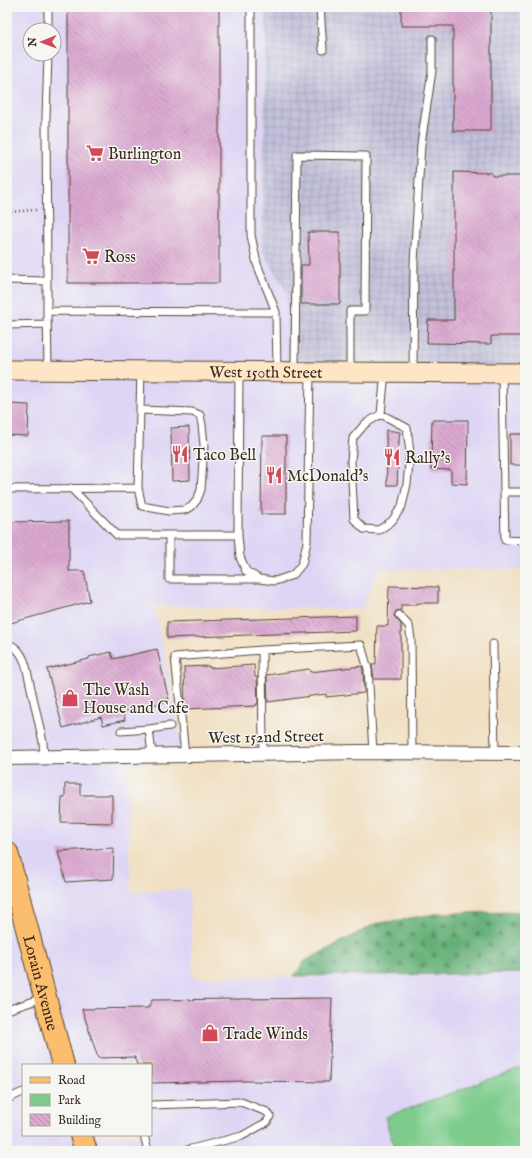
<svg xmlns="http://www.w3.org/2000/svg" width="532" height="1158" font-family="'IM FELL English',serif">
<defs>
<pattern id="industrial-grid" width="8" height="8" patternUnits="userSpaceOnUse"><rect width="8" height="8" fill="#c3c1db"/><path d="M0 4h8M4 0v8" fill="none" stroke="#a8a6bc"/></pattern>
<pattern id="forest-firs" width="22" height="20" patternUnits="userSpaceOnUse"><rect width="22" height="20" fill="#66b078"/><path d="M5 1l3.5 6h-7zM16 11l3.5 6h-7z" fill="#558f62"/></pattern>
<pattern id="building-back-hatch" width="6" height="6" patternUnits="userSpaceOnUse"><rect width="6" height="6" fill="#dca9d2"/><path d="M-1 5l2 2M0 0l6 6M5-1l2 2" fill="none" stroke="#b48aaa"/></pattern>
</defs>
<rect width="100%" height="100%" fill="#f6f6f2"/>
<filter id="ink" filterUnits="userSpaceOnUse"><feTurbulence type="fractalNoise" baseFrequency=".025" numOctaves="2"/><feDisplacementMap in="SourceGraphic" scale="8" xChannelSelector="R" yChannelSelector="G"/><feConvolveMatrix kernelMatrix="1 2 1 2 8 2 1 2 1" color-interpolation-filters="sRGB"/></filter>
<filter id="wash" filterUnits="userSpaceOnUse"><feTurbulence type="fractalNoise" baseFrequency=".012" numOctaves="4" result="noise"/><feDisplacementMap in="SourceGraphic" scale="16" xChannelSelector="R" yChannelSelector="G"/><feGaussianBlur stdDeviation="0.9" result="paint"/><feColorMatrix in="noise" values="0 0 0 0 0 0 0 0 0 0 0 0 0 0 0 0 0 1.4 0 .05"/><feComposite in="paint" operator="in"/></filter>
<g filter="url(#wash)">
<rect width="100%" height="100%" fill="#f1e0c3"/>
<!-- built -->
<path fill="#ded5f5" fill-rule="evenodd" d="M7,7H266L262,250L287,293V361L286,379L525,380V569H380L361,609L154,606L186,762L126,763L131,892L189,889L193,978L525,973V1151H7ZM30,30H54V54H30ZM23,1065H151V1135H23Z"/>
<!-- industrial -->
<path fill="url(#industrial-grid)" d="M266,7H525V380L286,379L287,361V293L262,250Z"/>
<!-- green -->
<path fill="#7ecc8c" stroke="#5c7b55" d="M525,1066V1151H395L385,1117Z"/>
<!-- forest -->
<path fill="url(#forest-firs)" stroke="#506d4b" d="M525,912V973L294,976L305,961L375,924L440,913Z"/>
<g id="blocks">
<!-- building -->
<path fill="url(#building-back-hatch)" d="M68,7H219V283H68Z
M401,7H491V131H453V26H401Z
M454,172L492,173V176H525V336H491V344L427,343L428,320H454Z
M308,232H340V304H301V265H309Z
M7,404L29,405L28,436L7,435Z
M432,420H468L467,484L451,483V470L431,469Z
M189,427L190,480L172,481L171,428Z
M386,430L400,432L399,440L397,485H387Z
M510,434H525V465H510Z
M262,436H286V514H261Z
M69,521V571H84L90,601L7,624V522Z
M389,586L438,587V603H417V605H401V610L396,611L394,616L401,624V679H374L372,664H376L377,626H388Z
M356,616V631L167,638V622Z
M157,649L169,701L123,712L125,720L103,725L101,717L63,728L47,669L89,659V657L111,652L113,659Z
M254,665L255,677H257L258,704H256V706L185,709L184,667L209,666V668Z
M362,666L363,670L364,693L326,697V694L268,702L267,675L309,669L310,672Z
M65,784H80V795H112V823L61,822L62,797H65Z
M114,848L113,879L66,882L58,851Z
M332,998L329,1082L246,1081L151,1083V1065H137L135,1057L98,1058L82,1009L148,1008L152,1000Z"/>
</g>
</g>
<g filter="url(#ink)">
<use href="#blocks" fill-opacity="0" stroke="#564537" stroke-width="1"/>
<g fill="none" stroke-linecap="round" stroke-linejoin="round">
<!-- service casing -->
<g stroke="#564537" stroke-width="9">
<path id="service" d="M248,7L251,12V235L257,264L276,312
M320,7L323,50
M48,30V7
M7,280L47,281V311
M47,281L46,118L48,54
M7,325L47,324
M48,370L47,311L276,312L277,371
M295,371L297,155L366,156L365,311H350V372
M239,372L238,535L240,557L246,571L259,579L275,581L293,575L302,564L307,542L310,372
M413,372L414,263L421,144L432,71V39
M502,373L504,492H525
M381,414L407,428L410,453L407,484L402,506L392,521L379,530L364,529L354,519L351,461L353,438L365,424Z
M381,414L385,372
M71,488L117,535H238
M138,488L142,506L169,511L184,510L191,507L197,500L201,490L204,445L202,425L200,415L192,412L140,410
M7,489L138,488L141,371
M504,492L505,540L525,541
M169,535V579H259
M399,615L409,626L411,639L412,752
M7,644C18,646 23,656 26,666L43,742L44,757
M493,644L495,753
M149,729L170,726
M121,731L149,729L152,755
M263,753L262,650L361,645L368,669L373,752
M185,755L175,657L262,650
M7,1010L43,998
M7,1099L23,1092
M151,1105L241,1102L267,1112L270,1116L267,1122L242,1136L183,1151
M144,1135L148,1151"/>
</g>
<!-- minor casing -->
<g stroke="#564537" stroke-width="16">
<path id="minor" d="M7,758L359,752L525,753"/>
</g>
<!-- secondary casing -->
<g stroke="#564537" stroke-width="21">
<g id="secondary">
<path id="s1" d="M7,370L525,373"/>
</g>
</g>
<!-- primary casing -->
<g stroke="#564537" stroke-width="24">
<g id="primary">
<path id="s2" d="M7,853L63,1065"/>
<path d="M81,1135L86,1151"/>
</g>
</g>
<!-- path -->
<path stroke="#564537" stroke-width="2.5" stroke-dasharray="1 3" stroke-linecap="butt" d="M7,212L36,210"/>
<!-- service -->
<use href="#service" stroke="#fff" stroke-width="7"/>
<!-- minor -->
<use href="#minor" stroke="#fff" stroke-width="14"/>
<!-- secondary -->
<use href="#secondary" stroke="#fde5c5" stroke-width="19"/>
<!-- primary -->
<use href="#primary" stroke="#fbbd6e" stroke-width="22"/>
</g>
</g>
<!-- icons -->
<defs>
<g id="supermarket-bare" transform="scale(1.38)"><path d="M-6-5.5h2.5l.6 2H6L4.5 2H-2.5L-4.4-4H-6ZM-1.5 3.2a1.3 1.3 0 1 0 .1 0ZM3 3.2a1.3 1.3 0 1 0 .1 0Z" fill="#d1495b" stroke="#f6f6f2" stroke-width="2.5" paint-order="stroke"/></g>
<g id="restaurant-bare" transform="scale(1.38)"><path d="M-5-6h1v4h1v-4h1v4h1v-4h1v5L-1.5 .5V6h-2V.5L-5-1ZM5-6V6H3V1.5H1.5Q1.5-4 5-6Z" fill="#d1495b" stroke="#f6f6f2" stroke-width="2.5" paint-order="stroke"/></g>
<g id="shop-bare" transform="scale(1.38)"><path d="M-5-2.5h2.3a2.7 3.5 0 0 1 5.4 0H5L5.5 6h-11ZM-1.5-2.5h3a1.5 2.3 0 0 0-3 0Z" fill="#d1495b" stroke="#f6f6f2" stroke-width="2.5" paint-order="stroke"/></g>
</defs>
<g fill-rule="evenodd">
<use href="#supermarket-bare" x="95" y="153"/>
<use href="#supermarket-bare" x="91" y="256"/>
<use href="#restaurant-bare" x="180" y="454"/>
<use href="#restaurant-bare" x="392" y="457"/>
<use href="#restaurant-bare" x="274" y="475"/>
<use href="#shop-bare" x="70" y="698"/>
<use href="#shop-bare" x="210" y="1033"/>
</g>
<g text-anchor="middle" stroke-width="3" stroke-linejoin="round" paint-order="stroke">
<!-- poi labels -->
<g font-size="16" fill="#3b2a1e" stroke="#f6f6f2" text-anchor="start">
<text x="108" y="159">Burlington</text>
<text x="104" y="262">Ross</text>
<text x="193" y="460">Taco Bell</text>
<text x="405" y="463">Rally's</text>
<text x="287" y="481">McDonald's</text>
<text x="83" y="695">The Wash<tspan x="83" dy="18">House and Cafe</tspan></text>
<text x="223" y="1039">Trade Winds</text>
</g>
<!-- street labels -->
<g font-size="16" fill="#3b2a1e" stroke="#f6f6f2">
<text dy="6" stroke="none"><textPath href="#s1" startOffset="259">West 150th Street</textPath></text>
<text transform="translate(266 736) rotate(-1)" y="6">West 152nd Street</text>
<text dy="6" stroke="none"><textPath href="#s2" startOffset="134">Lorain Avenue</textPath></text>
</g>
</g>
<!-- margin -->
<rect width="532" height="1158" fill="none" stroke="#f6f6f2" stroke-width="24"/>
<!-- legend -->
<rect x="22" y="1064" width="130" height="72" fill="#f6f6f2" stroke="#aba49d"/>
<rect x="30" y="1077" width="20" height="6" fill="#fbbd6e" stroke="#aba49d"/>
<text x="58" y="1084" font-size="12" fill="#3b2a1e">Road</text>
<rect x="30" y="1094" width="20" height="12" fill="#7ecc8c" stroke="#aba49d"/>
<text x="58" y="1104" font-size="12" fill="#3b2a1e">Park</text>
<rect x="30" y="1114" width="20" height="12" fill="url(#building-back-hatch)" stroke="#aba49d"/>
<text x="58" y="1124" font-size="12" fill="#3b2a1e">Building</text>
<!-- north arrow -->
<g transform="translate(42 42) rotate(269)"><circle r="19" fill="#f6f6f2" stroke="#aba49d"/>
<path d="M0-3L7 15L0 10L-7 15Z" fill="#d1495b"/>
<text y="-6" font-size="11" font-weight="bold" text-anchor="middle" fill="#3b2a1e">N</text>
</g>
</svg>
